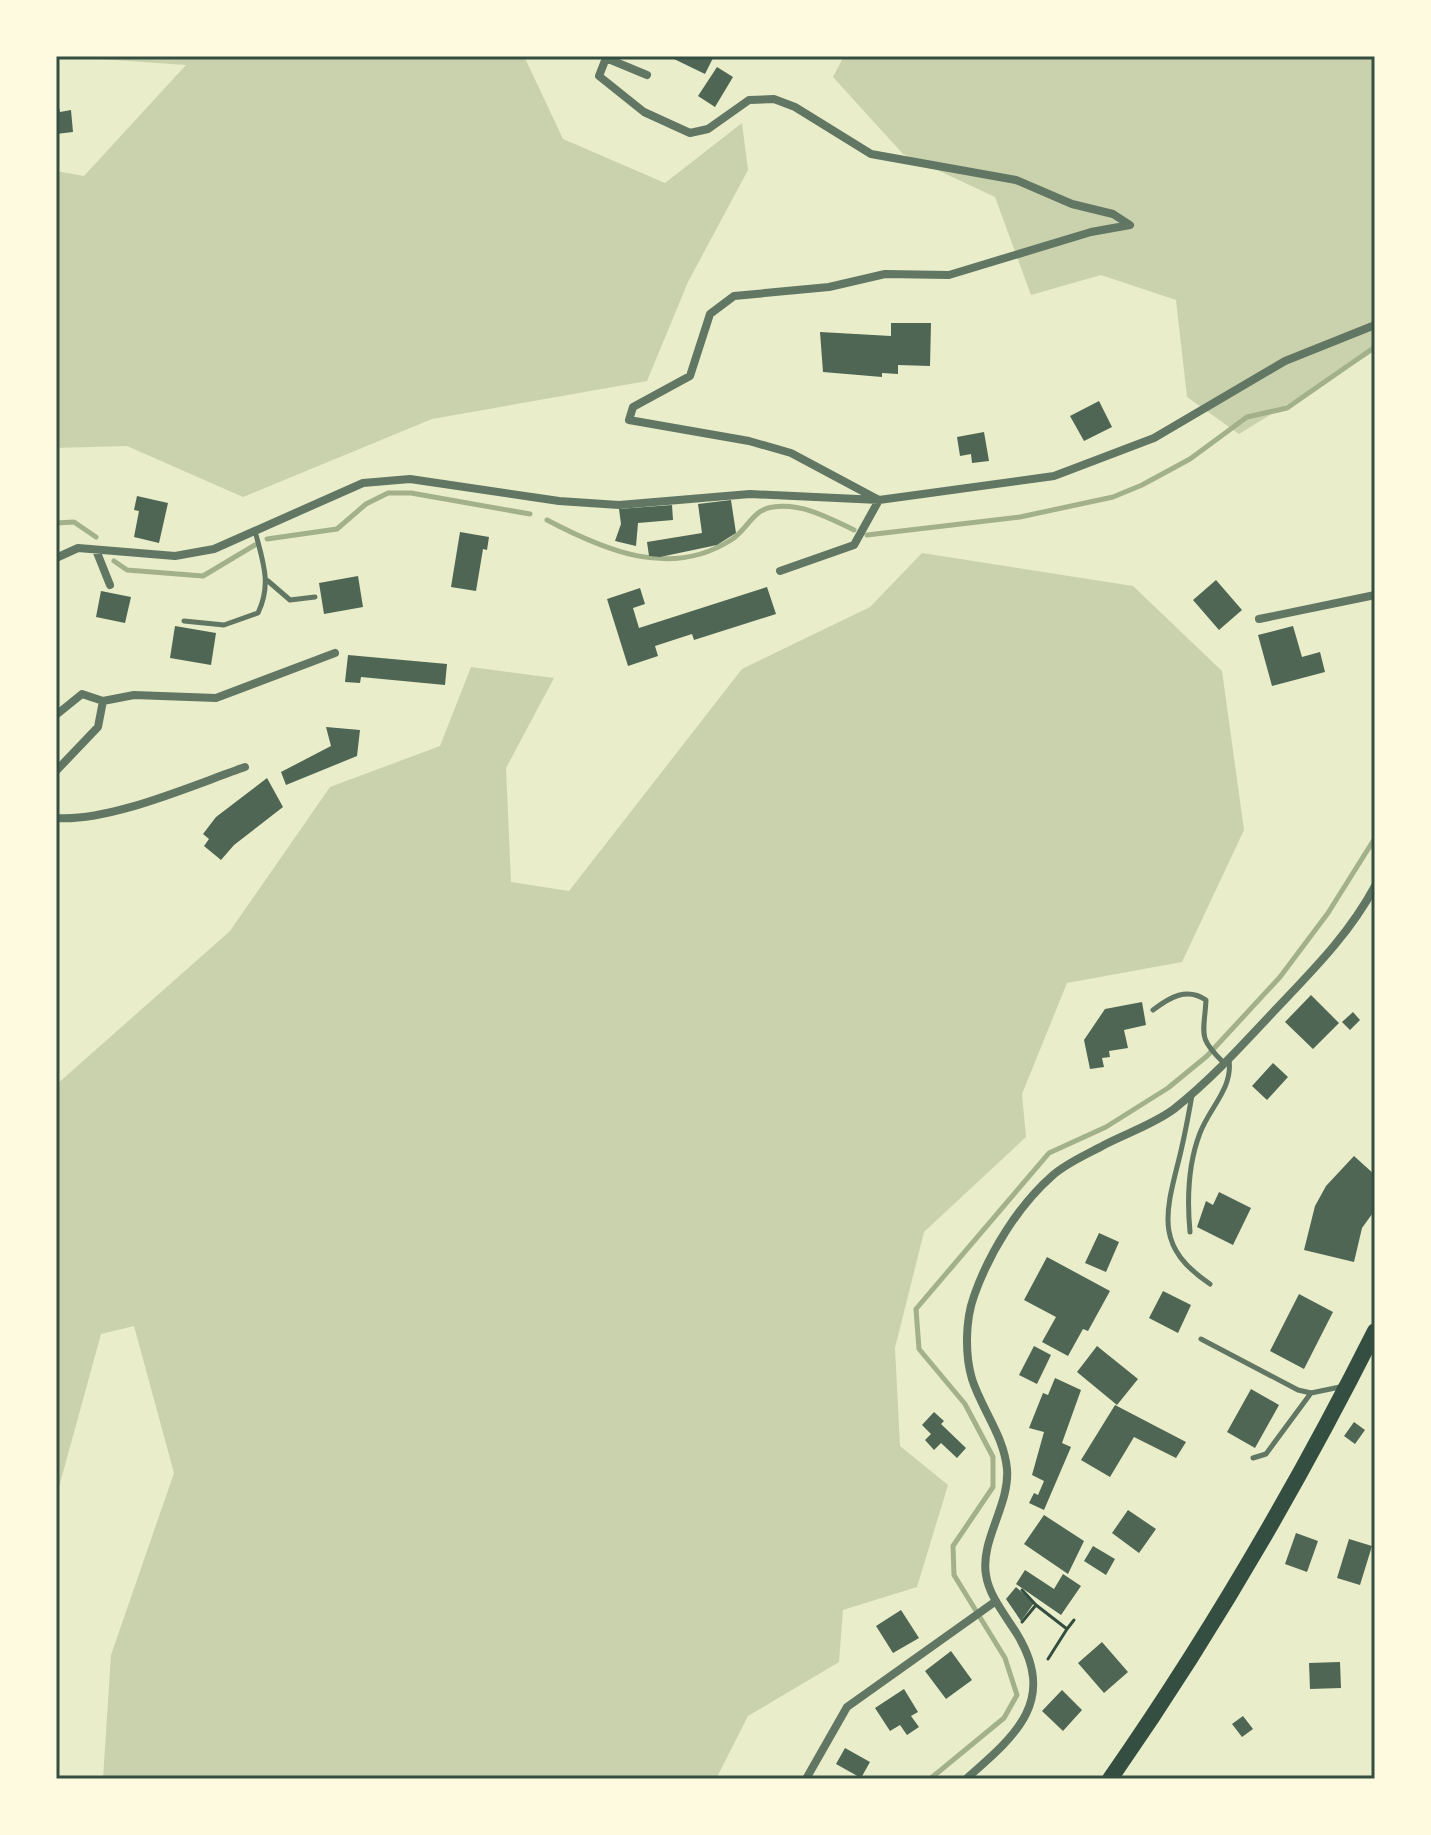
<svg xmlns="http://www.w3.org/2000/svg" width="1431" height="1835" font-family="'Roboto Condensed',sans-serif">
<rect width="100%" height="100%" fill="#e9edc9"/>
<!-- green -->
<path fill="#cad2ad" d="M56,56H524L563,139L665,183L742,123L748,170L688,282L647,381L432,419L243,497L127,446L56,448V171L84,176L186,65Z
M844,56H1375V351L1239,434L1187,397L1176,300L1101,275L1031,295L995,197L903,154L833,77Z
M922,553L1133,586L1222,671L1244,830L1182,962L1067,983L1022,1094L1026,1137L924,1232L895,1348L900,1446L948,1485L917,1587L843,1610L839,1662L748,1716L716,1779H103L111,1655L174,1473L134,1326L101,1334L56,1498V1085L230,931L330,787L440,746L471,667L554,678L506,768L511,882L569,891L742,669L870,607Z"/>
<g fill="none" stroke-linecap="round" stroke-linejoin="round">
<!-- stream -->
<path stroke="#a3b18a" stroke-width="5" d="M547,520C604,550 670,579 731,540C747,530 753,509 773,507C803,503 829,518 854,530
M56,523L74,522L96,537
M867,535L1020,517L1113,497L1142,485L1190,459L1247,417L1287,408L1375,347
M267,539L337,529L366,504L388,493H411L530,514
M114,561L127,570L203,576L255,545
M930,1779L1004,1718L1017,1695L1005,1658L954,1575L953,1546L993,1487V1457L965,1404L919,1349L916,1309L1049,1153L1106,1127L1168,1088L1207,1056L1280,977L1328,913L1375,838"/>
</g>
<!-- building -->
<path fill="#4f6655" d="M675,56H714L705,74L674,59Z
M717,67L733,77L715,107L698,96Z
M56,95L60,112L71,110L73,132L56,134Z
M891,323H931L930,366L898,365V374L882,373V377L823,372L820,332L891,336Z
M1099,401L1112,427L1084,441L1070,416Z
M984,432L989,461L972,463L971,454L960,456L957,437Z
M137,496L168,503L159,543L134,537L139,511L134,510Z
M731,500L736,533L717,545L660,557L649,556L647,542L702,533L698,504Z
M672,505L673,520L638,523L636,546L615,541L621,524L619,509Z
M460,532L489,537L487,550L483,549L476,591L451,587Z
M358,576L363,607L324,614L319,583Z
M1216,580L1242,610L1219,630L1193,600Z
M767,587L776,614L694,640L692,634L655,646L658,656L628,666L607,599L640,588L645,604L633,608L639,628Z
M101,591L131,597L125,623L96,617Z
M175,626L216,633L211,665L170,658Z
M1293,626L1302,657L1320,652L1325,672L1272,686L1258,635Z
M348,655L447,664L445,685L361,677L360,683L345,682Z
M326,727L360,730L357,756L286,785L281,772L331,746Z
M267,778L283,807L234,845L221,860L204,846L209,839L203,834L216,817Z
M1311,995L1339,1023L1313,1049L1285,1022Z
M1142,1002L1146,1025L1124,1030L1128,1048L1109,1051L1110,1057L1102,1058L1104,1067L1090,1069L1084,1040L1105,1009Z
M1353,1012L1360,1020L1350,1030L1342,1022Z
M1273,1063L1288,1077L1267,1100L1252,1086Z
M1354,1156L1375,1175V1210L1362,1228L1354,1262L1304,1250L1315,1206L1326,1186Z
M1219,1192L1251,1208L1233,1245L1197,1227L1206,1201L1213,1205Z
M1099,1233L1119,1242L1106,1272L1085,1263Z
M1047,1257L1110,1291L1088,1331L1083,1329L1068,1356L1042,1342L1056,1317L1024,1300Z
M1163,1291L1191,1305L1178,1333L1149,1318Z
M1299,1294L1333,1312L1304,1369L1270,1351Z
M1034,1346L1051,1355L1037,1384L1019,1375Z
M1097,1346L1138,1379L1117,1405L1077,1372Z
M1055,1378L1081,1390L1062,1443L1071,1447L1044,1510L1029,1503L1034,1493L1038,1495L1044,1481L1032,1475L1044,1432L1029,1428L1043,1393L1048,1395Z
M1251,1389L1279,1405L1255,1448L1227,1432Z
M1115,1405L1186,1442L1176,1458L1134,1437L1110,1477L1081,1460Z
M934,1412L944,1421L941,1424L966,1448L957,1458L941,1443L934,1450L925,1440L931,1434L922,1425Z
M1354,1422L1365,1430L1355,1444L1344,1436Z
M1128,1510L1156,1529L1139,1553L1112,1533Z
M1044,1515L1084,1541L1068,1574L1024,1544Z
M1296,1533L1318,1541L1307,1572L1285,1564Z
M1349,1539L1372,1546L1360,1585L1337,1578Z
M1093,1546L1115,1559L1106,1575L1084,1561Z
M1025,1570L1054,1589L1063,1574L1081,1586L1061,1615L1016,1584Z
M1016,1587L1034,1603L1021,1621L1006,1599Z
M901,1610L919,1638L893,1653L876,1626Z
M1102,1642L1128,1672L1104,1693L1078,1663Z
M951,1651L972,1680L946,1699L925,1671Z
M1340,1662L1341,1688L1310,1689L1309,1663Z
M904,1689L918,1712L911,1716L919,1727L907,1735L900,1725L890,1731L875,1708Z
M1062,1690L1082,1710L1063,1731L1042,1711Z
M1243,1716L1253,1729L1242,1737L1232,1724Z
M845,1748L870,1762L861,1778L836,1764Z"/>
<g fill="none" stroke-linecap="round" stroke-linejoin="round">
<!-- path -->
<path stroke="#344e41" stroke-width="3" d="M1022,1590L1036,1605
M1022,1622L1036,1605L1067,1629L1048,1659
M1067,1629L1074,1620"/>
<!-- service -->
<path stroke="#617663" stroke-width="5" d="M268,581L290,600L315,597
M184,621L224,625L258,613C272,584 263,562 255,531
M1153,1010C1170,997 1187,987 1206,1000C1204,1035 1197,1037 1224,1063
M1192,1095C1188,1118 1184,1140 1178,1163C1164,1218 1157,1248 1210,1284
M1190,1232C1187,1200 1188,1164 1200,1133C1210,1107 1233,1088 1229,1060
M1201,1339L1298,1390L1311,1393L1340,1387
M1253,1458L1266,1454L1311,1393"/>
<!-- minor -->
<path stroke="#617663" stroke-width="8" d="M647,75L606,58L599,76L644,112L690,133L708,129L749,100L774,99L795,107L871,154L1016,180L1072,204L1113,214L1130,225L1091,232L949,275L885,274L829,287L734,296L710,314L690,376L633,407L629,420L749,441L791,453L879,500L854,545L780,571
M96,550L110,585
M56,558L78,548L175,556L214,549L363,483L410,479L559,501L619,505L750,494L879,500L1054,476L1154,438L1285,361L1375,325
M1259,619L1375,595
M103,701L134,695L216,698L335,653
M56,715L82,694L103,701L98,727L56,771
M56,818C110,822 193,785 245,767
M806,1779L847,1707L996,1601
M966,1779C1015,1736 1058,1701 1017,1634C1006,1616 989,1596 986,1575C980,1540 1010,1505 1007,1469C1004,1436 982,1410 972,1379C965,1355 965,1321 974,1296C989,1253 1018,1206 1052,1176C1066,1163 1088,1154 1104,1145C1127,1133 1154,1124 1174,1109C1212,1079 1244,1043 1277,1008C1314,969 1350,933 1375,886"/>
<!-- primary -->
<path stroke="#344e41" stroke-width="16" d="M1110,1779C1209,1637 1297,1486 1375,1331"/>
</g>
<!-- border -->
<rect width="1431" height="1835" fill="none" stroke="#fefae0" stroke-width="116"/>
<rect x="58" y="58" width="1315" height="1719" fill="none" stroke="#344e41" stroke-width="3"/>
</svg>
